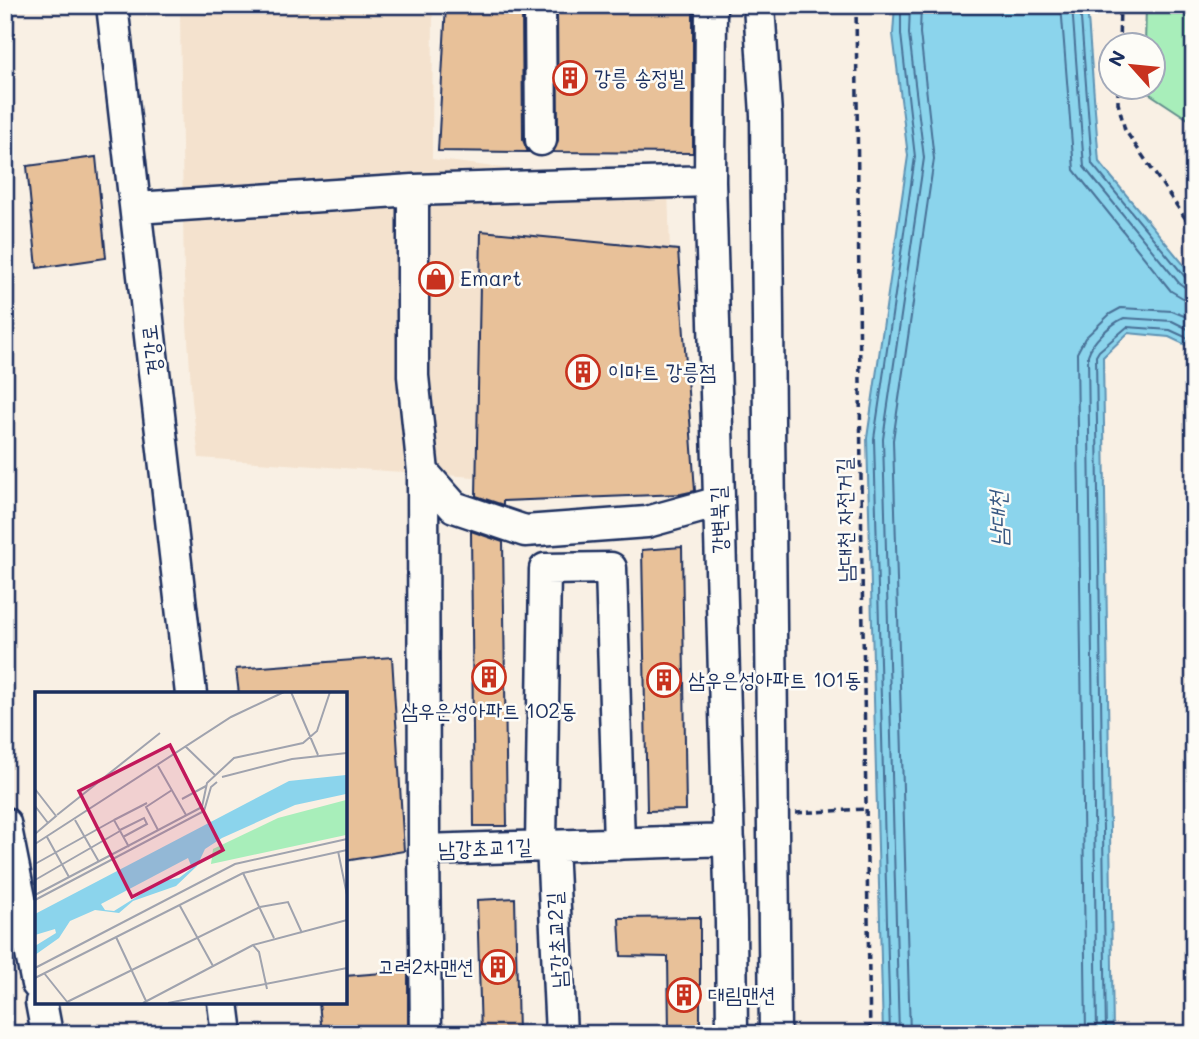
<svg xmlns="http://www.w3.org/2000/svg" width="1199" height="1039" font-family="Mali,'Poor Story',sans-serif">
<rect width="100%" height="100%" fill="#f9f0e4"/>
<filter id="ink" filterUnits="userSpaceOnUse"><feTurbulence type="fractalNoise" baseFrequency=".0143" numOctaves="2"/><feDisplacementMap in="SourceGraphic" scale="14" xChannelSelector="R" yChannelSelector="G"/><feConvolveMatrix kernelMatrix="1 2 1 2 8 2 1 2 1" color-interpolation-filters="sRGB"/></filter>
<g filter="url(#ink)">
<!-- built -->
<path fill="#f4e2ce" d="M257,5H433L432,159L668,189L678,491L199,458L192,401L184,278L180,15L255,12Z"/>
<!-- green -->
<path fill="#a8eeba" stroke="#628e8c" stroke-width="2" d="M1146,5H1194V123L1144,90V88H1154V46L1145,45Z"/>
<!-- water -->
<path fill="#8bd4ec" stroke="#5e92b3" stroke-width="2" d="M895,5H1087L1099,162L1194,277V349L1169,337L1128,333L1103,357L1113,1034H883L867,438L908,156L893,34Z"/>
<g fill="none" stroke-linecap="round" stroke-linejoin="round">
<!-- shore -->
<path stroke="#487197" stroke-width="2" d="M1061,5L1074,170L1171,291L1183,298L1194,300
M1072,5L1084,167L1179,283L1186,288L1194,289
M1080,5L1092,164L1186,278L1194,280
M890,1034L874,439L915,157L901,34V5
M899,1034L883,439L924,158L909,34L910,5
M910,1034L893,440L934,159L920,33L921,5
M1086,1034L1077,353L1085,338L1110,314L1121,308L1172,311L1194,320
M1097,1034L1088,355C1092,341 1111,324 1124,318L1172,321L1194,332
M1106,1034L1096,356L1099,351L1127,327L1170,330L1194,341"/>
</g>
<!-- building -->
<path fill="#e8c199" stroke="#1b2f5e" stroke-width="2" d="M446,5H522L523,140L528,152L438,151Z
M557,5H693V153L553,152L558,140Z
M96,157L106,258L37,268L27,166Z
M481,231L678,250L695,491L681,494L503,501V505L476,496Z
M471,531L503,542L507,826H474Z
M682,547L686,810L647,811L642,550Z
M392,657L404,851L345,861V694H239L236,669Z
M515,898L518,1034H481L477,900Z
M700,917V1034H669L668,957L621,956L619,918Z
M408,971V1030L392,1031L393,1034H322L319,1002H345V976Z"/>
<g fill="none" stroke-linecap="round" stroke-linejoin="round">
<!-- minor casing -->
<g stroke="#1b2f5e" stroke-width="35">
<path id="minor" d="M112,5L191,694
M540,5L541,140
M711,5L710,181L731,922L732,1034
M759,5L766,115L775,1034
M413,190V376L423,472L454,507L525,531L647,522L719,502
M136,208L413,190L710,181
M423,472L424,850
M5,823L37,984
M541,846L545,569L611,568L619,844
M552,846L561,1034
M41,1002L47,1034
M223,1002L227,1034
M426,1034L424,850L729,840"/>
</g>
<!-- path -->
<path stroke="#1b2f5e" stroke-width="3.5" stroke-dasharray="7 5" stroke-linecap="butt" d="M856,5L862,570L870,1034
M1119,46L1120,5
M1118,88V103L1125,130L1194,231
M796,813L866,809"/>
<!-- minor -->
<use href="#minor" stroke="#fdfcf7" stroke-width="30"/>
</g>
</g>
<!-- icons -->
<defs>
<g id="building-ring" transform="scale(1.75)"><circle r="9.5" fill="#fdfcf7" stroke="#c8321e" stroke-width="1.5"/><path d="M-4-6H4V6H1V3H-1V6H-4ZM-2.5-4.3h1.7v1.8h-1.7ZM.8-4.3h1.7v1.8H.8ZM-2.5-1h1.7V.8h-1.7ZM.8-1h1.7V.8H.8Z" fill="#c8321e"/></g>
<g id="shop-ring" transform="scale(1.75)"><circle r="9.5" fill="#fdfcf7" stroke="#c8321e" stroke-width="1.5"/><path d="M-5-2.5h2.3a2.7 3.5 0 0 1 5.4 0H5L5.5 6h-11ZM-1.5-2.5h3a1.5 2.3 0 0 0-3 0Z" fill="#c8321e"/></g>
</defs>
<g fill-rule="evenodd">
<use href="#building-ring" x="570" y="78"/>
<use href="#shop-ring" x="436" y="279"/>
<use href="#building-ring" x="583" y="372"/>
<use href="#building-ring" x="489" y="677"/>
<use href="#building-ring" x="664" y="680"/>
<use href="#building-ring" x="498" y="967"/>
<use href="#building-ring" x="684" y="995"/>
</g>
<g text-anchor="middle" stroke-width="5" stroke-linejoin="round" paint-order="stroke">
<!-- poi labels -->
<g font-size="21" fill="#1b2f5e" stroke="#fdfcf7" text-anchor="start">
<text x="594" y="85">강릉 송정빌</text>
<text x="460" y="286">Emart</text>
<text x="608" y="379">이마트 강릉점</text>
<text x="688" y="687">삼우은성아파트 101동</text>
<text x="489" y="718" text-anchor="middle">삼우은성아파트 102동</text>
<text x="474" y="974" text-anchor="end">고려2차맨션</text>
<text x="708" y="1002">대림맨션</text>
</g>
<!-- street labels -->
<g font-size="21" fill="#1b2f5e" stroke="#fdfcf7">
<text transform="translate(152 350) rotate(-97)" y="7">경강로</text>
<text transform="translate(719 520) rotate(-92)" y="7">강변북길</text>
<text transform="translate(845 520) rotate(-91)" y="7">남대천 자전거길</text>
<text transform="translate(485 848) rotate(-2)" y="7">남강초교1길</text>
<text transform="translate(557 940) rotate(-93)" y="7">남강초교2길</text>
</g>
<!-- water labels -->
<g font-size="23" font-style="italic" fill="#375882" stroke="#fdfcf7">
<text transform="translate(998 519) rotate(-91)" y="8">남대천</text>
</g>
</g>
<!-- overview -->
<g transform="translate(35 692)">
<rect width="312" height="312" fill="#f9f0e4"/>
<path d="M311,108V143L176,172L178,157L243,126Z" fill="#a8eeba"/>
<path d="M311,83V102L260,113L187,146L170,157L162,174L141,194L98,209L84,221L60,218L35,229L24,246L0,263V254L21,241L20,237L0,243V222L254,89ZM153,166L157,176L144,186L127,189L79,219L70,218L66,212Z" fill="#8bd4ec" fill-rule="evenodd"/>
<path fill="none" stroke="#a0a3ae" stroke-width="2" d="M256,0L283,63M151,55L181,84M123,74L151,123M187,85L257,67L312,61M0,97L21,124L0,142M147,107L171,94M0,114L13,131M22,123L125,41M40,128L64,170M79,128L112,111M85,138L109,126L112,132L88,145M123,138L111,115L137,98M12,145L34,185M0,152L196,25L249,0M303,159L312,203M0,172L79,128L94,155M208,181L239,246M0,188L85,139M0,203L167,115L172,91L199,66L268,51L282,39L295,0M0,208L169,119L176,95L182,90M145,214L178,274M81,245L111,309M218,253L224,260L232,297M0,276L200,172L312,147M9,281L33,311M0,286L208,181L312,158M32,310L225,215L253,210L267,241M108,311L218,253L312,228M133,311L312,276"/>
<path fill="#c2185b" fill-opacity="0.15" stroke="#c2185b" stroke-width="3.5" d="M135,53L188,158L97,205L44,99Z"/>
<rect width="312" height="312" fill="none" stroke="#1b2f5e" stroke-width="3.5"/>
</g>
<!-- margin -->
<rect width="1199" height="1039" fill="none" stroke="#fdfcf7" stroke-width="28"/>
<rect x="14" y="14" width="1171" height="1011" fill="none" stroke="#1b2f5e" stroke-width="2.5" filter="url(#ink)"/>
<!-- north arrow -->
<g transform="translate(1132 66) rotate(297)"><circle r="33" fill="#fdfcf7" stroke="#a3aaba" stroke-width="2"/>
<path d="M0-5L12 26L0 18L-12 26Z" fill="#c8321e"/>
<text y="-10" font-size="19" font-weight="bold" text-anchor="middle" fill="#1b2f5e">N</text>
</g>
</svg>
